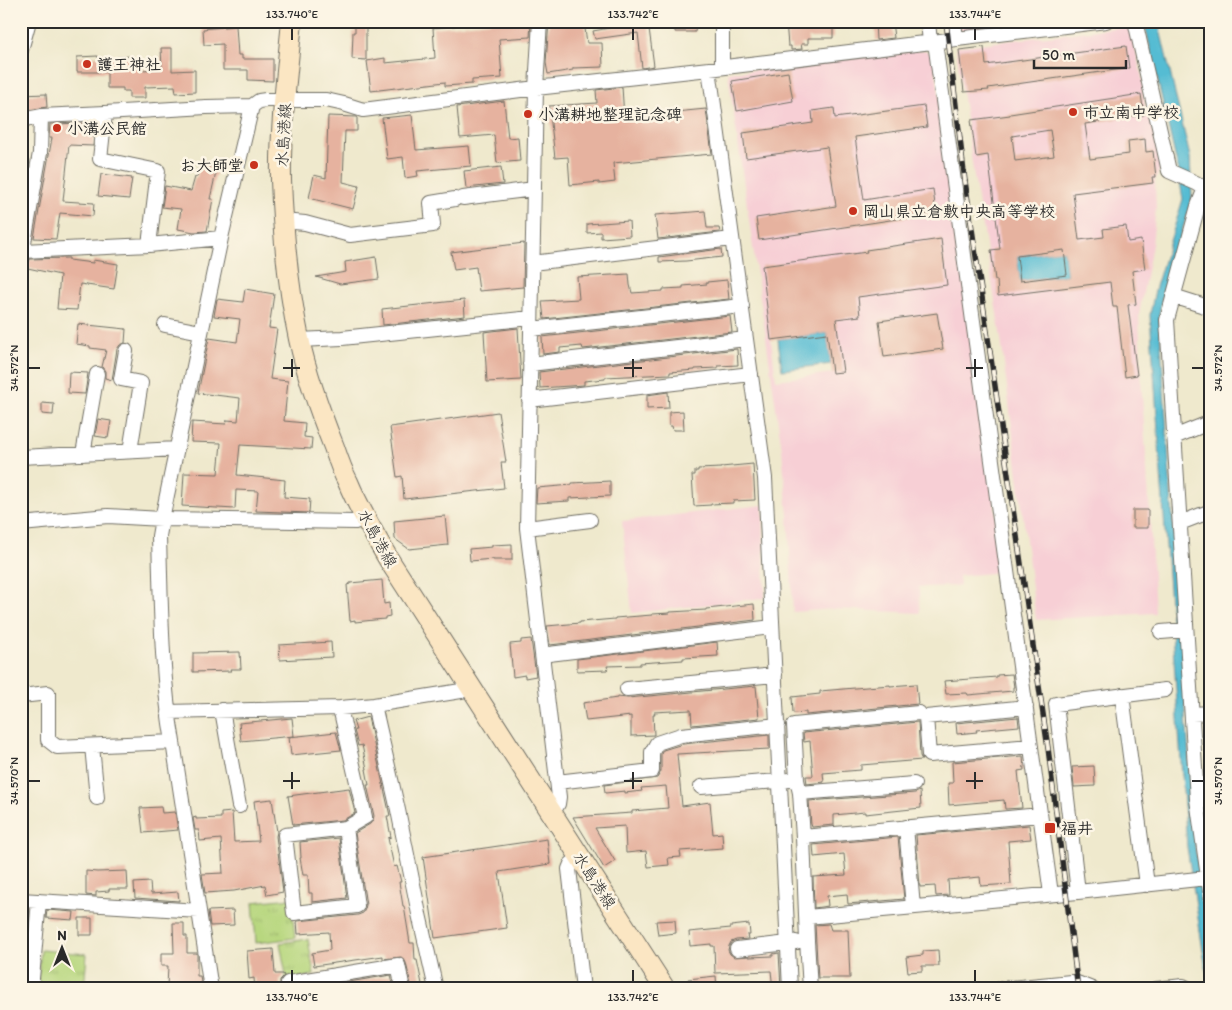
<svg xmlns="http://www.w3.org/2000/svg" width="1232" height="1010" font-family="Itim,'Klee One',sans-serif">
<defs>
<pattern id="park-tufts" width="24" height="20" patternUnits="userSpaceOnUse" patternTransform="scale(1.25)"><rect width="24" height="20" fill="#b8d77f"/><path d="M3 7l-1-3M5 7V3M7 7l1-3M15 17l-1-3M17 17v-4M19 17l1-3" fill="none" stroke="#9eb96e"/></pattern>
</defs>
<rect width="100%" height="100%" fill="#fcf5e5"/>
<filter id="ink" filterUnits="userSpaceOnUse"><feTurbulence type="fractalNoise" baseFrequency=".02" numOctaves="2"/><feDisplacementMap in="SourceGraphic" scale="10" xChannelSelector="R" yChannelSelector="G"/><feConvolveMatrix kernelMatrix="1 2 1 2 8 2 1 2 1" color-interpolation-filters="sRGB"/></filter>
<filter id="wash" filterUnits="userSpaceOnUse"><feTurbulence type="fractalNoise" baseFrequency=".0096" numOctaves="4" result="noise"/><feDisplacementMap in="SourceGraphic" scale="20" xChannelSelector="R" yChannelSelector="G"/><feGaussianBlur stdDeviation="1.12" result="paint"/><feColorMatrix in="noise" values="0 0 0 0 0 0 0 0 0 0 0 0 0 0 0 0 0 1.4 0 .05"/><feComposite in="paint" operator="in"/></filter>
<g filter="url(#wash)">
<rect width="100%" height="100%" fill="#efe9cd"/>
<!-- built -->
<path fill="#f7cfd5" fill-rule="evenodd" d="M960,21H1039L961,32Z
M1130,26L1143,82V93L1146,111L1152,121L1161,166L1155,181L1156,208L1152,245L1139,314L1142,395L1149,500L1155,613L1036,620L1001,339L984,232L974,177L956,47ZM1125,46L1129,68L994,87L991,64ZM983,47L989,89L964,92L959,50ZM1141,94L1144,115L1085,124L1087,141L1052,146L1050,130L1013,135L1010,114ZM1001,116L1004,136H1012L1014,152L976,157L971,120ZM1145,139L1146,152L1153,151L1156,176L1152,177L1153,183L1090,191L1086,159L1129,154L1128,141ZM1067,154L998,233L990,164ZM1103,229L1128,242L1141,240L1145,269L1132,271L1136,304L1113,307ZM1087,239L1092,284L998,295L997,280H995L991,250ZM1129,312L1137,375L1126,377L1118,313ZM1133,510H1148L1147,528H1133Z
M925,50L934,57L1004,574L992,573L959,576L960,586L919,587L920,613L833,609L793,612L788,515L782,450L728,73ZM788,72L792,101L737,111L732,81ZM834,108L835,118L927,127L820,142L746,157L743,133L813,123L812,111ZM857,151L864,200L933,190L936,213L760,240L756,218L836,206ZM941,240L947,285L873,295L867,249ZM852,254L860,316L770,328L762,266ZM937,313L942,349L884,357L879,321ZM836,323L843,372L776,380L770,331Z
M763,505L765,598L632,613L622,521Z"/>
<!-- park -->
<path fill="url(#park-tufts)" stroke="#728155" d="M291,898L295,938L256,943L253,902Z
M308,939L314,975L287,980L280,943Z
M41,950L87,954L84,989H37Z"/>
<!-- water -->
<path fill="#55bcd3" stroke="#40747f" d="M1144,21H1158L1190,157L1192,199L1163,292L1159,315L1195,847L1211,944V989H1209L1187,847L1150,315L1155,290L1183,199L1176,160Z
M1064,250L1067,275L1020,281L1017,256Z
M827,333L831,364L782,370L778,339Z"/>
<g id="blocks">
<!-- building -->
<path fill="#e6b29f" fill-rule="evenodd" d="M355,21H366V60L352,59L353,32H355Z
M500,21H531L530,37L499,39L502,78L472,80V84L445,86V82L371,91L367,61L385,58V63L435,58L433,28Z
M549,21H584L587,43H602L603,67L573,68V70L548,74L546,63Z
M648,21L654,66L642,68L638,33L595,39L593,31Z
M675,21H696L695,32H675Z
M786,21H833V38H808V44H801L802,49L791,50V46H788Z
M875,21H892L894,38L876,40Z
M236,26L238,55H242V59H273V81L248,80V70H223V44L204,45L203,29Z
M1126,46L1129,68L988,88L989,90L964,92L959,50L984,47L986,65Z
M161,48H172V71L195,70V92L176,93L175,86L145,87V98H129V91H123V88H107V72H77V57L98,56V58H117V57L131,56V64H140V70L162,69Z
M788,72L793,101L737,111L732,81Z
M622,87L624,117L706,109L712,154L613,163L615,182L599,184V182L570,185L568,157L555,158L549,106L597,103L596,90Z
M46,94L47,107L21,111V95Z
M1141,94L1144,115L1085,124L1090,159L1129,154L1128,141L1145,139L1146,152L1153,151L1156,177H1152L1153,183L1073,193L1079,240L1104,237L1103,229L1126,226L1128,242L1141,240L1145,269L1132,271L1136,304L1128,305L1137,375L1125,377L1117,307H1113L1110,282L998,296L997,280H995L991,250L1000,249L988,155L976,157L971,120L1010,115V114ZM1050,130L1054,156L1015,161L1012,136ZM1064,250L1067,275L1020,281L1017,256Z
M504,101L508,138L518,137L520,161L497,163L494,135L460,138L457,107Z
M924,106L927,127L855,137L864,200L933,189L936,213L759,240L756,218L836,206L827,147L746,158L743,133L813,123L812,111L834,108L835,118Z
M412,115L416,150L469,146L471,166L417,171L418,176L405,178L403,157L387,159L382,118Z
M328,116L357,117V131H345L343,182L359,186L353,209L309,198L314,175L326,178Z
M89,123L88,133L94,134L93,146L69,145L63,201L94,203L93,216L60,213L56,239L34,238L52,138H49L50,124Z
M199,164L217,168L210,199H213L207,231L194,232L178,229L181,209L162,207L165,186L191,191L195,177H197Z
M501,167L503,184L466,188L464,171Z
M101,174L132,178L129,199L98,196Z
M705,211L707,228H719L720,232L658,239L655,215Z
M629,221L630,236L601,238V232L587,233V224Z
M941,239L947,285L858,297L860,316L836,319L843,372L832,373L827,333L771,340L762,266L867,252L866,250Z
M524,243L523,287L479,291L476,267L454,270L451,252Z
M721,249L722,257L686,261L659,262V257Z
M376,257L379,279L340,284L316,277L346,272L345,262Z
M67,258H69V260L93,263V260L118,264L114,289L80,284L77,310L57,309L60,275L23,267L28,264L30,259Z
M629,274L630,285L632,293L663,291V289L683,288V286L707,284V282L727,280L729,299L544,319L542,301L579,299L577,277Z
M245,289L274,294L269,328L277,329L270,379L288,381L284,421L305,423L304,437L312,438L311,449L240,445L237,475L285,480L284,497L310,499L309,513L256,511L258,491L236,490L235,509L182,506L184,473L218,474L221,443L191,442L192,422L226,424L227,420L238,421L240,398L198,393L209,338L237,342L240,319L214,316L217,299L243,302Z
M464,300L465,316L383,325L382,309Z
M937,313L943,349L884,357L879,321Z
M730,316L732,332L583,349L582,346L560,348V352L543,354L542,337Z
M78,324L126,329L125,343L120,345L117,349L112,380L105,378V371L102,367L106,350L90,348V346L76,344Z
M518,328L521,380L487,382L484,332Z
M737,349L738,365L718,366V368L695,369V370L670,372V374L605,377V379L584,381V385L540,388L539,372Z
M69,372L88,373L85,394L68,393Z
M668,392L669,408L647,409V395Z
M42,403L54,404L53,415L42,414Z
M683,411L684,430H673L672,426H669V412Z
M498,412L506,462H501L504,488L404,499L402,476L397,477L390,427Z
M98,419L111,421L108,438L95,436Z
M753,464L755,500L733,501V503L711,504V505L694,506L692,475H695V471H698V469L721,468V467Z
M610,481V496L569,498V501L536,503L537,488L572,485V483Z
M1133,510H1148V528H1133Z
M445,516L448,545L409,549L395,539L394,521Z
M512,544V560H493V559L470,561L469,549L492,547V545Z
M382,580L384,604L389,603L390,616L385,617V619L374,620L355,622V620L350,621L347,585L350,584V583Z
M754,604L755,620L550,645L547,626L580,623V622L615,619V618L652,615V614L670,613V612L706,610V609Z
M531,639L536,676L525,678V675L513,677L510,644L521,643V640Z
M331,642L332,657L280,660L279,645Z
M717,642L718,656L683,658V660L640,663V665L607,666L608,670L577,671V659Z
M240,652L241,669H230L231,671L193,672V653Z
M1012,674L1014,687H1013V691L968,695L967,693L946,694L944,681L997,677V675Z
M916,684L918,704L806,715V712L793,713L792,697L820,694V691L890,685V686Z
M756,686L759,718L692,725L691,710L654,712L655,714H653L654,735L631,736V716L586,721L583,703L617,698V697L628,698Z
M368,717L390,816H387L391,837L388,838L394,867L397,866L401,882H399L403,906H404L410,943H414L415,960H417L423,989H412L406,963L404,959L401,957L383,959V956L314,966L312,953L330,950L329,932L298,934L297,921L358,915L363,913L365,909L366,905L355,833L370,824L373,820L374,816L367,785H369L366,769H367L362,745L358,746L354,730H356L353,721Z
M1018,717L1019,726L976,730L977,732L957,734L956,723Z
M292,718L294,736L241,741L239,723Z
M918,722L920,756L922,760L861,765V770L823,773L824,782L807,784L806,776H813L810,741L804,742L803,733Z
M336,732L341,750L291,755L289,737Z
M769,735V749L677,754L682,806L710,802L713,834L722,833L723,848L680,851L681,857L668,858L669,865L648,867L646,851L626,853L625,826L595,828L615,861L604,868L573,817L632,813V811L668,808L666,786L641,788L642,791L625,793V791L605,793L604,785L657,778L659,775L661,771V754L663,750L683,744Z
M1023,756L1024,770L1018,771L1022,808L1005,809L1004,800L949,805L948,783H953L952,762Z
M1094,766L1095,786L1074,787L1072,767Z
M349,788L355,813L343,820L293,825L288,796Z
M920,791L921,808L865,814V812L834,815V825L812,827L811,824L809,801L915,793Z
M272,799L277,832L276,836L283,892L267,895L265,885L234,891L205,893L202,874L223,873L221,839L200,841L199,830H195L193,818L196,817V819L221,818V813L232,812L234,842L259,841L254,801Z
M161,807L162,813L175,812L178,830L143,833L140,808Z
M1029,825L1031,839L1008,841L1011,884L981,886L980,877L948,880L949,895L936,896L935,886L920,887L916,835Z
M898,837L904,899L848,904L847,894L827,896L828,906L814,908L813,877L846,875L844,854L814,857L813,845Z
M339,838L347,898L312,902V893H309L308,875H303L300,858H301L300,842Z
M547,839L550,864L499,872L507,928L435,938L423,857Z
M86,871L97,872L127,871L128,889H109V891L96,892V896L86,895Z
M150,882L151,894L178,892L179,901L135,898L134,883Z
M47,910L74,912L73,920L46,918Z
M233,910L234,925L210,926L208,911Z
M79,918H92V935H79Z
M675,920L676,933L658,935L656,921Z
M173,923H184V936H187V953H197V976H200L202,989H173V987H167L168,966H161V953H174Z
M749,924L750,935H747L748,939L736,940L731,942L729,946L728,950L730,954L734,957L749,956V957L773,956V954L779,953L781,989H773L771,971L715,973L714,946H711V944L690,946L689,932L731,928V926Z
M829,924L831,930H848L850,978H818L815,925Z
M273,949L275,974H283L284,976L280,980V989H255L254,978L249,979L247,951Z
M938,950L939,966H922V971L908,972L906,957L923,955V951Z
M391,975L394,989H319V987Z
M716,976L717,989H689L688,979Z"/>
</g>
</g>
<g filter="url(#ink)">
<use href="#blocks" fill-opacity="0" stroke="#706e64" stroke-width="1"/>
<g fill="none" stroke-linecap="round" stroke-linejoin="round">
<!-- street casing -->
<g stroke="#706e64" stroke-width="16">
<path id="street" d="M540,21L536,88L527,528L559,797L558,804L552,814
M722,21V67
M928,21L930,43
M954,21L956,39
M1135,21L1169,171L1196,183L1211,192
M935,42L1051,894
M21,50L29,21
M709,69L765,478L790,989
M105,113L100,159L158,171L149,245
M21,120L41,116L105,113L206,107L252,106L259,101L266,100H326L344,104L363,110L536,88L709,69L1106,21
M1205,188L1198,206L1167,320L1197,799L1211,898
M463,198L534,189
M283,221L305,223L350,235L433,225L431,203L455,199
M23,251L149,245L221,238
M21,259L40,153L41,116
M532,263L732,239
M1173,296L1211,308
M165,325L201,332
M531,329L742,306
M299,340L342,338L531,318
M126,351L121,379L141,383L130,451
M530,364L746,339
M529,400L751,374
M1174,437L1211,422
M83,454L97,374
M21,457L177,449
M1180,523L1211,511
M21,524L108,516L162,519L355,522L365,518
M527,528L590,520
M1161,632L1186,630
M549,654L772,627
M627,689L775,675
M1122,695L1147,885
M21,696L48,693V740L57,747L173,742
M374,705L398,810L419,914L436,989
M1026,707L926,717L929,755L1031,746
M340,708L365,817L346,828L285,835L294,913L357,906L346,828
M222,710L239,806
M168,712L340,708L374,705L461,691L472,688
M1192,714L1211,713
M92,746L97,798
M557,782L652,771V752L657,743L681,735L778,725
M701,787L790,780
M800,793L914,784
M906,827L913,907
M803,837L1040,815
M580,857L571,864L569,869L583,989
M1078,892L1056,704L1165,690
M21,900L199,911
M807,917L1078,892L1207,878
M737,949L796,942
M31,989L39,901
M211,989L173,742C161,674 161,605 159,536L162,519L221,238L252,106
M289,989L288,983L398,965L403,989
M810,989L807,941L803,837L800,793L797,780L794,725L919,713
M1000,989L1071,982L1077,983L1092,989
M1156,989L1183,986L1189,989"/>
</g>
<!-- secondary casing -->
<g stroke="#706e64" stroke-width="22">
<path id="secondary" d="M292,21C287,74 280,127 281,180C283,234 288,287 299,339C307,376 320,412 334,447C338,459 342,471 348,482C359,509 374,534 389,560L665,989"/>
</g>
<!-- street -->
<use href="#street" stroke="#fff" stroke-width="14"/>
<!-- secondary -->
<use href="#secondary" stroke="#fbe6c3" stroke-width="20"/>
<!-- rail casing -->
<g stroke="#2b2b2b" stroke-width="5.5">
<path id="rail" d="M946,21L965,181L1048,748L1078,989"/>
</g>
<!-- rail -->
<use href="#rail" stroke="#fcf5e5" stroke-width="4" stroke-dasharray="11" stroke-linecap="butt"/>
</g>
</g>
<!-- ticks -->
<path fill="none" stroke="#2b2b2b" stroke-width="2" d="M292,28V40M633,28V40M975,28V40M292,359V377M633,359V377M975,359V377M28,368H40M283,368H300M624,368H642M966,368H983M1192,368H1204M292,772V789M633,772V789M975,772V789M28,781H40M283,781H300M624,781H642M966,781H983M1192,781H1204M292,970V982M633,970V982M975,970V982"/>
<!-- markers -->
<g fill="#c8321e" stroke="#fcf5e5" stroke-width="2">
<circle cx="87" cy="64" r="5"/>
<circle cx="1073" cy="112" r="5"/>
<circle cx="528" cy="114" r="5"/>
<circle cx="57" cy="128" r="5"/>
<circle cx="254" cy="165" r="5"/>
<circle cx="853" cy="211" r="5"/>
<rect x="1044" y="822" width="12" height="12" rx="2.5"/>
</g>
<g text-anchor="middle" stroke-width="5" stroke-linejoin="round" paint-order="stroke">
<!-- poi labels -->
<g font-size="16" font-weight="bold" fill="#2b2b2b" stroke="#fcf5e5" text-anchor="start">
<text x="97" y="70">護王神社</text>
<text x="1083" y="118">市立南中学校</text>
<text x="538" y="120">小溝耕地整理記念碑</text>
<text x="67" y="134">小溝公民館</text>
<text x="244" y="171" text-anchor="end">お大師堂</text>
<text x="863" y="217">岡山県立倉敷中央高等学校</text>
<text x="1061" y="834">福井</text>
</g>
<!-- street labels -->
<g font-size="16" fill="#2b2b2b" stroke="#fcf5e5">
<text transform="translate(283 135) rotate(-87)" y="6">水島港線</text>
<text transform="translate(378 538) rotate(61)" y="6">水島港線</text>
<text transform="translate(595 880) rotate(57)" y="6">水島港線</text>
</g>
</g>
<!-- margin -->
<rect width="1232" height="1010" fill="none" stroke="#fcf5e5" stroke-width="55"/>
<!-- north arrow -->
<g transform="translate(62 948)" stroke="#fcf5e5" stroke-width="4" paint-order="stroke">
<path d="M0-4L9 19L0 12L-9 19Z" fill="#2b2b2b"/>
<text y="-8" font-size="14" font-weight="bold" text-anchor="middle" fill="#2b2b2b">N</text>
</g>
<!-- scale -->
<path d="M1034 60v8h92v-8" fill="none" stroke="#2b2b2b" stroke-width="2.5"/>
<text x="1042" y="60" font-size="15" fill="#2b2b2b" stroke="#fcf5e5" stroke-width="4" paint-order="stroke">50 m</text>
<rect x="28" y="28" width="1176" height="954" fill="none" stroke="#2b2b2b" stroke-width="2"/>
<g font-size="12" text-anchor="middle" fill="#2b2b2b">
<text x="292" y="18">133.740°E</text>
<text x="633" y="18">133.742°E</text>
<text x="975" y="18">133.744°E</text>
<text transform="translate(14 368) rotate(-90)" y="4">34.572°N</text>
<text transform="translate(1218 368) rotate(-90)" y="4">34.572°N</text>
<text transform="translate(14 781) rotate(-90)" y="4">34.570°N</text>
<text transform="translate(1218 781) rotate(-90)" y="4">34.570°N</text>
<text x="292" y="1001">133.740°E</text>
<text x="633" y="1001">133.742°E</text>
<text x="975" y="1001">133.744°E</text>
</g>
</svg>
